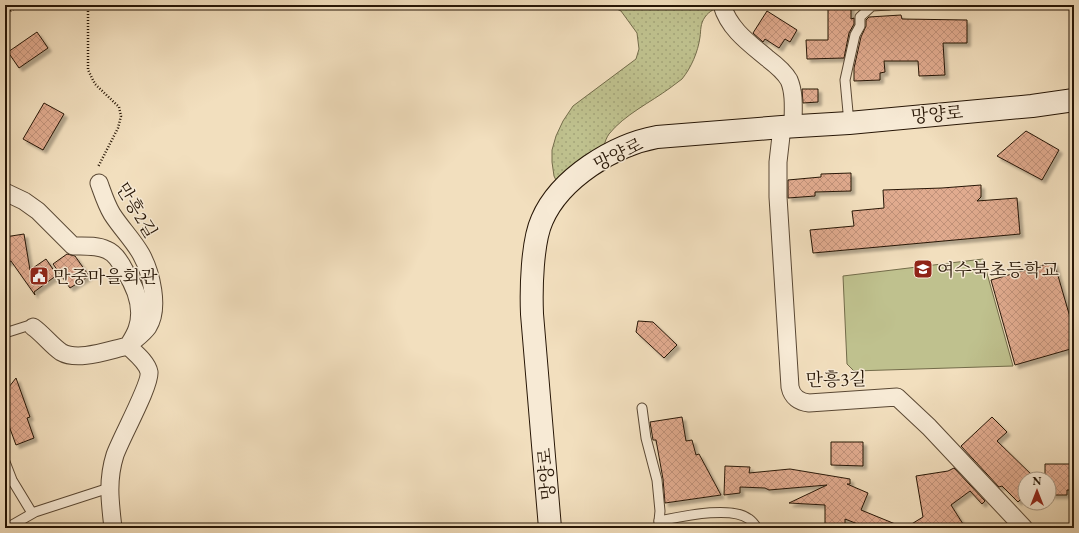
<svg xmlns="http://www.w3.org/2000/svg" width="1079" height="533" font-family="'EB Garamond','Noto Serif KR',serif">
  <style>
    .park { fill: url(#park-dots); stroke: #736c4a }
    .pitch { fill: #bfc18e; stroke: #736c4a }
    .building { fill: url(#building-cross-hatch); stroke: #271606; filter: url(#shadow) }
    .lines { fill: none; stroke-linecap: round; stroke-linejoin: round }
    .service-casing { stroke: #5a4834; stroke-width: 11 }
    .minor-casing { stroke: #5a4834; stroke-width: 19 }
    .secondary-casing { stroke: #271606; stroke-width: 24 }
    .path { stroke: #271606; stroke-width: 2.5; stroke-dasharray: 1 2; stroke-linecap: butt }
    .service { stroke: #f7ead5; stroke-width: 9 }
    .minor { stroke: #f7ead5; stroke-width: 17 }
    .secondary { stroke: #f7ead5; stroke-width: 22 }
    .labels { text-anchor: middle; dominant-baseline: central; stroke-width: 3; stroke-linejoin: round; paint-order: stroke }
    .street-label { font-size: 18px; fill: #271606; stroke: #f7ead5 }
    .poi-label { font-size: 18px; fill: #271606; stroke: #f7ead5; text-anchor: start }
  </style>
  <defs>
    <pattern id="park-dots" width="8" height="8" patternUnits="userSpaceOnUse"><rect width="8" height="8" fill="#bfc18e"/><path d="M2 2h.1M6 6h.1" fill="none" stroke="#a4a579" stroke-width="1.8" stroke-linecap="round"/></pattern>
    <pattern id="building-cross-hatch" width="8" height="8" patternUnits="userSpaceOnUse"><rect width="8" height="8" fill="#e1ab8f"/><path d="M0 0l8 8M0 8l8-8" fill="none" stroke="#c1927a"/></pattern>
    <filter id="shadow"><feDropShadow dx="3.5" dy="3.5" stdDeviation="1" flood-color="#0004"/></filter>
  </defs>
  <rect width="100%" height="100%" fill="#f2dfbe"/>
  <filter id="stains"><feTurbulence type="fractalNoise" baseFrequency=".005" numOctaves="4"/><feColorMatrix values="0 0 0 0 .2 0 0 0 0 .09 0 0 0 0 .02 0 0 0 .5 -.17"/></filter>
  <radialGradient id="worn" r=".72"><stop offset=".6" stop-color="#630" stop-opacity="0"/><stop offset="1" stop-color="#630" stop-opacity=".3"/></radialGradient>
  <path class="park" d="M608 5H722C715 9 709 11 705 17 700 24 701 30 700 37 698 52 691 68 682 79 678 82 674 85 670 88 651 102 624 115 609 134 604 141 603 151 601 160L561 191 554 176 552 162V150L556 136 563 121 573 106 636 59 639 49 637 33 621 11Z"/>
  <path class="pitch" d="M983 259 1013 366 854 371 847 364 843 276Z"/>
  <g class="building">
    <path d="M828 5H851V19L854 18V24L849 33 844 58 807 59 806 40H828Z"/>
    <path d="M767 11 797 30 790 42 785 39 779 48 765 39 763 42 753 33Z"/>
    <path d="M901 15 902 19 967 20V43H943L945 75 919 76 918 61H884L885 72 880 73V80L854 81V68L861 37 866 26V20L869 17Z"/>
    <path d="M37 32 48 48 19 68 8 52Z"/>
    <path d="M802 89H818V102L803 103Z"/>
    <path d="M44 103 64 114 43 150 23 139Z"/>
    <path d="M1026 131 1059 150 1042 180 997 156Z"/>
    <path d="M851 173V191L815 192V196L788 198V180L821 177V174Z"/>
    <path d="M981 185V197L977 201 1017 198 1020 234 813 253 810 230 854 226 852 211 884 208 883 190 942 188Z"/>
    <path d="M24 234 30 270 46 259 57 275 34 292 35 295 11 261 5 263V237Z"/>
    <path d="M67 254 75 256 89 276 70 288 53 264Z"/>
    <path d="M1054 262 1074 331V348L1015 365 991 280Z"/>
    <path d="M638 321 653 322 677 345 664 358 636 332Z"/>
    <path d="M16 378 30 417 27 418 34 438 16 445 5 415V392Z"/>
    <path d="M682 417 686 441 692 440 696 455 699 454 721 495 665 503 663 479 656 440H653L650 422Z"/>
    <path d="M992 417 1007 432 997 441 1036 479H1025V495L1018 502 1002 486 999 487 961 446Z"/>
    <path d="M831 442H863V466L831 465Z"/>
    <path d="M1045 464H1074V478H1070L1071 490H1067V495H1051V479H1045Z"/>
    <path d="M725 466 750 467 749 473 790 469 850 479V484H847L868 493 861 510 905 528 923 517 916 476 948 471 954 468 985 501 982 504 970 491 951 505 963 524 956 528H868L845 519V528H825V505L789 503 827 485 769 490 765 488 740 487V493L724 495Z"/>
  </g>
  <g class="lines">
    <defs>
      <g id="service">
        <path d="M849 123 845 80 855 35 860 26V17L872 6 889 5"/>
        <path d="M5 333 27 326 33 327"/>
        <path d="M642 408 646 438 657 480 660 511 659 521"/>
        <path d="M5 462 12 480 32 513"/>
        <path d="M7 528 35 512 109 488"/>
        <path d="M659 528V521C680 517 731 505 749 519 752 521 755 525 757 528"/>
      </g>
      <g id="minor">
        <path d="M722 5C729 29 749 43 767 58 775 64 784 71 789 80 795 94 793 111 793 126"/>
        <path d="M782 127 778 162V197L790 387C792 397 799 402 809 403L897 397 929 427 1024 528"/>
        <path d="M99 183C103 194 106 204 112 214 121 228 133 240 141 254 151 272 160 308 148 327 143 334 134 340 128 346 135 353 147 362 149 372 151 384 121 438 115 455 107 480 110 502 113 528"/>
        <path d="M5 192 24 201 38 211 73 246C84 246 97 245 107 250 115 253 121 263 125 271 136 288 144 309 137 329 135 335 131 341 128 346 109 350 78 362 61 352 51 345 43 334 33 327"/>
      </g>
      <path id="secondary" d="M550 528 532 314C531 289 532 242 542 220 560 178 614 145 657 137L782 127 849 123 1032 106 1074 100"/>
    </defs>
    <use href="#service" class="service-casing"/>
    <use href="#minor" class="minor-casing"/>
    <use href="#secondary" class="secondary-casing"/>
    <g class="path">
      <path d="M88 5V70L95 84 119 107 121 116 118 128 98 167"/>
      <path d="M5 14 20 5"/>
    </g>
    <use href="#service" class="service"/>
    <use href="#minor" class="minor"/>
    <use href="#secondary" class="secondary"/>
  </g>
  <defs>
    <symbol id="school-square" viewBox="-11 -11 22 22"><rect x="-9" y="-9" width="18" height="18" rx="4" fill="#8f2418" stroke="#f7ead5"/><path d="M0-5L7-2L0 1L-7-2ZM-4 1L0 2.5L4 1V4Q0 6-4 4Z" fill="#fff"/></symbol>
    <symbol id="civic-square" viewBox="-11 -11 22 22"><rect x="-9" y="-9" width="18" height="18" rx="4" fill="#8f2418" stroke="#f7ead5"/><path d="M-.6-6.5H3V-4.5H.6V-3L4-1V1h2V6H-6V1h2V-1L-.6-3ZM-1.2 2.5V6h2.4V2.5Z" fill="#fff"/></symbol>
  </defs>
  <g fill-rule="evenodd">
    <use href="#school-square" x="912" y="258" width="22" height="22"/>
    <use href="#civic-square" x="28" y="265" width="22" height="22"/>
  </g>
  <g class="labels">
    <g class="street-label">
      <text transform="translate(937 114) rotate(-5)">망양로</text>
      <text transform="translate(618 154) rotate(-26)">망양로</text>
      <text transform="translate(137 210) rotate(59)">만흥2길</text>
      <text transform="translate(836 379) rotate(-1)">만흥3길</text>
      <text transform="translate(546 474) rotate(-95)">망양로</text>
    </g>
    <g class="poi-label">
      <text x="937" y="269">여수북초등학교</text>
      <text x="53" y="276">만중마을회관</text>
    </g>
  </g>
  <rect width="1079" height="533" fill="none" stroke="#f2dfbe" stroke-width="20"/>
  <rect x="6" y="6" width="1067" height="521" fill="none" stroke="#271606" stroke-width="2"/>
  <rect x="10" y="10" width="1059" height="513" fill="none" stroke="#271606"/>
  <g transform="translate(1037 491)"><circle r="19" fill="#f7ead5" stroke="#a49582"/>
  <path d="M0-3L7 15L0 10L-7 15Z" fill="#8f2418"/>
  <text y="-6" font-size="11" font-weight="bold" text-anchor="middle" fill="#271606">N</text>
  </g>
  <rect width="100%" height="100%" filter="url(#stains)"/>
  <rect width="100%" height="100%" fill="url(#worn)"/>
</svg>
